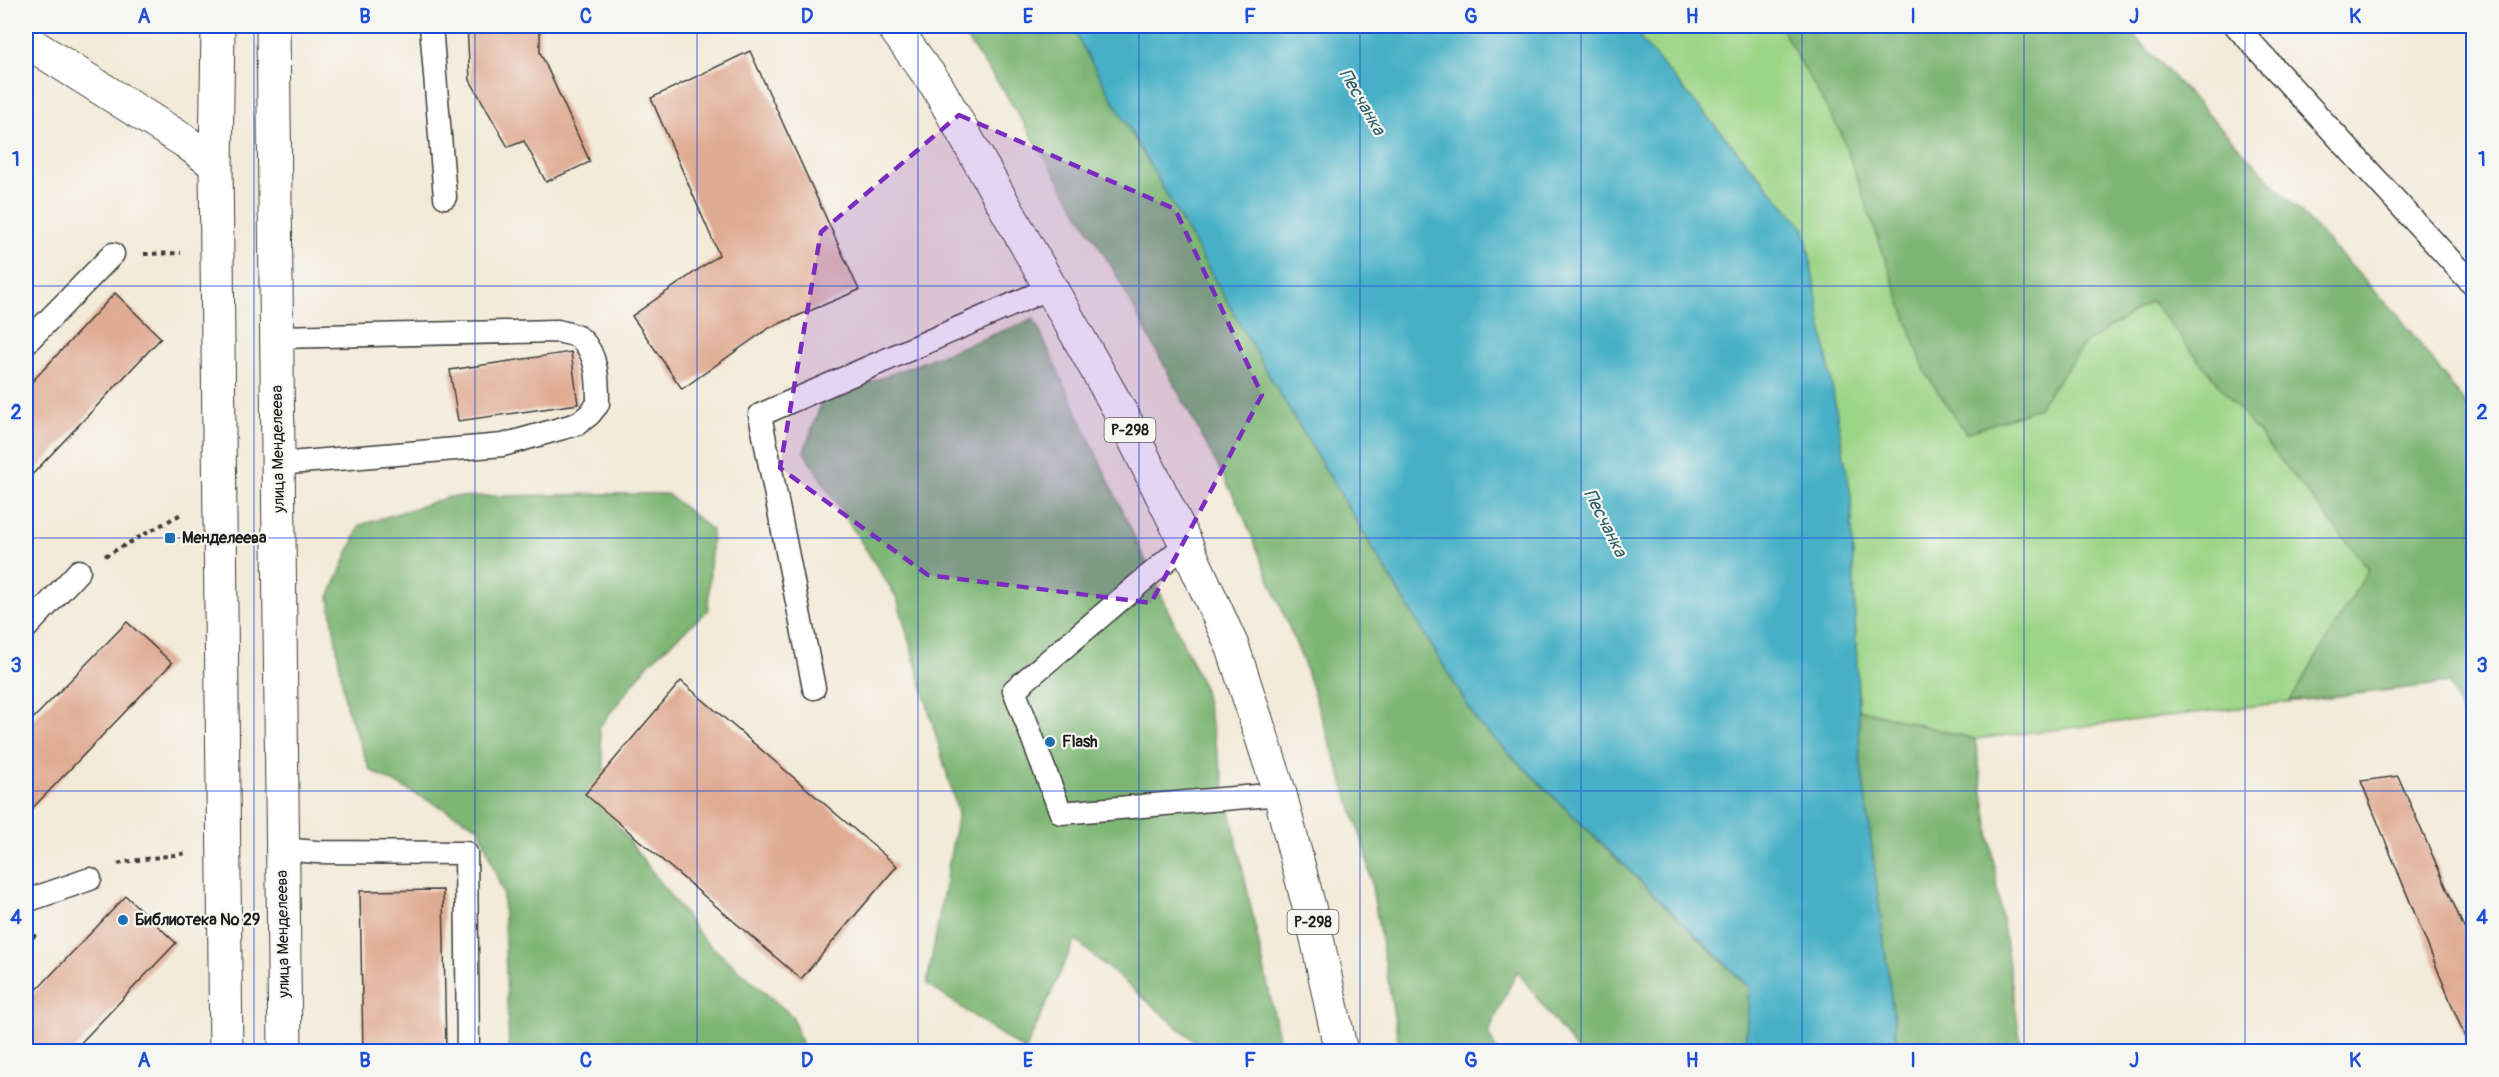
<svg xmlns="http://www.w3.org/2000/svg" width="2499" height="1077" font-family="Pangolin,sans-serif">
  <style>
    .green { fill: #9dd587; stroke: #5c7852; stroke-width: 1.5 }
    .forest { fill: #7eb674; stroke: #4d6948; stroke-width: 1.5 }
    .water { fill: #47b0c6; stroke: #326671; stroke-width: 1.5 }
    .building { fill: #e0ab93 }
    .lines { fill: none; stroke-linecap: round; stroke-linejoin: round }
    .service-casing { stroke: #3c3b38; stroke-width: 25 }
    .tertiary-casing { stroke: #3c3b38; stroke-width: 35 }
    .trunk-casing { stroke: #3c3b38; stroke-width: 35 }
    .path { stroke: #3c3b38; stroke-width: 4; stroke-dasharray: 4.5 4.5; stroke-linecap: butt }
    .service { stroke: #fff; stroke-width: 22 }
    .tertiary { stroke: #fff; stroke-width: 33 }
    .trunk { stroke: #fff; stroke-width: 33 }
    .marked { fill: #7b2cbf; fill-opacity: 0.2; stroke: #7b2cbf; stroke-width: 4.5; stroke-dasharray: 12 8; stroke-linejoin: round }
    .grid { fill: none; stroke: #1d4ed8; stroke-width: 1.5; stroke-opacity: 0.55 }
    .poi-dot { fill: #1f6fb2; stroke: #f6f6f2; stroke-width: 2 }
    .labels { text-anchor: middle; dominant-baseline: central; stroke-width: 4.5; stroke-linejoin: round; paint-order: stroke }
    .shield { fill: #f6f6f2; stroke: #5d5d5c; stroke-width: 1.5 }
    .shield-label { font-size: 15px; font-weight: bold; fill: #1c1c1c }
    .street-label { font-size: 16px; fill: #1c1c1c; stroke: #f6f6f2 }
    .poi-label { font-size: 16px; font-weight: bold; fill: #1c1c1c; stroke: #f6f6f2; text-anchor: start }
    .water-label { font-size: 18px; font-style: italic; fill: #2f5f68; stroke: #f6f6f2 }
    .neatline { fill: none; stroke: #1d4ed8; stroke-width: 2 }
    .grid-label { font-size: 20px; text-anchor: middle; font-weight: bold; fill: #1d4ed8 }
  </style>
  <rect width="100%" height="100%" fill="#f6f6f2"/>
  <filter id="ink" filterUnits="userSpaceOnUse"><feTurbulence type="fractalNoise" baseFrequency=".0167" numOctaves="2"/><feDisplacementMap in="SourceGraphic" scale="12" xChannelSelector="R" yChannelSelector="G"/><feConvolveMatrix kernelMatrix="1 2 1 2 8 2 1 2 1" color-interpolation-filters="sRGB"/></filter>
  <filter id="wash" filterUnits="userSpaceOnUse"><feTurbulence type="fractalNoise" baseFrequency=".008" numOctaves="4" result="noise"/><feDisplacementMap in="SourceGraphic" scale="24" xChannelSelector="R" yChannelSelector="G"/><feGaussianBlur stdDeviation="1.35" result="paint"/><feColorMatrix in="noise" values="0 0 0 0 0 0 0 0 0 0 0 0 0 0 0 0 0 1.4 0 .05"/><feComposite in="paint" operator="in"/></filter>
  <g filter="url(#wash)">
    <rect width="100%" height="100%" fill="#f3ead8"/>
    <path class="green" d="M1646 26H1880L2231 323 2450 683 1975 739 1858 709 1851 496 1640 39Z"/>
    <g class="forest">
      <path d="M957 26H1071L1274 384 1478 723 1749 988 1745 1051H1577L1517 971 1488 1033 1497 1051H1400L1366 852 1303 661 1241 510 1112 267 1004 91Z"/>
      <path d="M1780 26H2125L2401 319 2473 414V741L2449 683 2290 701 2369 569 2151 301 2084 344 2038 408 1966 433 1926 374 1841 133Z"/>
      <path d="M1034 319 1203 686 1282 1051H1201L1198 1044 1075 940 1025 1051 927 984 958 813 897 598 804 452 822 401Z"/>
      <path d="M602 494H667L712 530 708 610 650 662 599 727 610 816 703 939 793 1017 803 1051H509L503 894 479 827 370 770 346 706 329 597 360 525 449 497Z"/>
      <path d="M1858 709 1975 739 2022 1051H1898L1860 756Z"/>
    </g>
    <path class="water" d="M1071 26H1646L1640 39 1805 229 1851 496 1860 756 1898 1051H1745L1749 987 1478 723 1274 384Z"/>
    <g id="blocks">
      <g class="building">
        <path d="M467 26H540V52L590 162 546 182 524 141 508 147 470 80Z"/>
        <path d="M750 51 859 290 769 328 682 389 632 316 719 255 651 98Z"/>
        <path d="M115 293 161 338 26 481V388Z"/>
        <path d="M571 352 578 404 458 421 450 370Z"/>
        <path d="M127 622 172 663 26 815V726Z"/>
        <path d="M681 681 897 866 801 979 585 794Z"/>
        <path d="M2398 776 2474 951V1052H2471L2361 781Z"/>
        <path d="M443 890 446 1052H363L360 891Z"/>
        <path d="M126 896 176 943 72 1052H26V1001Z"/>
      </g>
    </g>
  </g>
  <g filter="url(#ink)">
    <use href="#blocks" fill-opacity="0" stroke="#3c3b38" stroke-width="1.5"/>
    <g class="lines">
      <defs>
        <g id="service">
          <path d="M431 26 445 197"/>
          <path d="M2236 26 2474 286"/>
          <path d="M276 337 558 331C564 333 576 334 581 339 598 355 598 382 598 404L589 415 577 424 503 445 278 464"/>
          <path d="M26 343 113 254"/>
          <path d="M1186 544 1014 690 1061 813 1280 794"/>
          <path d="M26 628 79 571"/>
          <path d="M814 688 760 415 1050 288"/>
          <path d="M282 849 316 852 466 853 468 1052"/>
          <path d="M26 901 90 879"/>
        </g>
        <g id="tertiary">
          <path d="M218 26 216 165 226 1052"/>
          <path d="M273 26 285 1052"/>
          <path d="M26 41 186 142 216 165"/>
        </g>
        <path id="trunk" d="M893 26 937 86 1125 420 1186 544 1233 648 1280 794 1317 938 1341 1052"/>
      </defs>
      <use href="#service" class="service-casing"/>
      <use href="#tertiary" class="tertiary-casing"/>
      <use href="#trunk" class="trunk-casing"/>
      <g class="path">
        <path d="M144 254 181 253"/>
        <path d="M105 556 183 513"/>
        <path d="M118 864 124 862 188 853"/>
        <path d="M26 944 38 932"/>
      </g>
      <use href="#service" class="service"/>
      <use href="#tertiary" class="tertiary"/>
      <use href="#trunk" class="trunk"/>
    </g>
  </g>
  <path class="marked" d="M959 115 1175 209 1262 395 1151 603 928 575 780 468 821 232Z"/>
  <path class="grid" d="M254 26V1052M475 26V1052M697 26V1052M918 26V1052M1139 26V1052M1360 26V1052M1581 26V1052M1802 26V1052M2024 26V1052M2245 26V1052M26 286H2474M26 538H2474M26 791H2474"/>
  <g class="poi-dot">
    <rect x="164" y="532" width="12" height="12" rx="3"/>
    <circle cx="1050" cy="742" r="6"/>
    <circle cx="123" cy="920" r="6"/>
  </g>
  <g class="labels">
    <g class="shield">
      <rect x="1104.5" y="418" width="51" height="24" rx="4.5"/>
      <rect x="1287.5" y="910" width="51" height="24" rx="4.5"/>
    </g>
    <g class="shield-label">
      <text x="1130" y="430">Р-298</text>
      <text x="1313" y="922">Р-298</text>
    </g>
    <g class="street-label">
      <text transform="translate(278 449) rotate(-91)">улица Менделеева</text>
      <text transform="translate(283 934) rotate(-91)">улица Менделеева</text>
    </g>
    <g class="poi-label">
      <text x="182" y="538">Менделеева</text>
      <text x="1062" y="742">Flash</text>
      <text x="135" y="920">Библиотека № 29</text>
    </g>
    <g class="water-label">
      <text transform="translate(1362 102) rotate(60)">Песчанка</text>
      <text transform="translate(1605 523) rotate(63)">Песчанка</text>
    </g>
  </g>
  <rect width="2499" height="1077" fill="none" stroke="#f6f6f2" stroke-width="66"/>
  <rect x="33" y="33" width="2433" height="1011" class="neatline"/>
  <g class="grid-label">
    <text x="144" y="23">A</text>
    <text x="365" y="23">B</text>
    <text x="586" y="23">C</text>
    <text x="807" y="23">D</text>
    <text x="1028" y="23">E</text>
    <text x="1250" y="23">F</text>
    <text x="1471" y="23">G</text>
    <text x="1692" y="23">H</text>
    <text x="1913" y="23">I</text>
    <text x="2134" y="23">J</text>
    <text x="2355" y="23">K</text>
    <text x="16" y="166">1</text>
    <text x="2482" y="166">1</text>
    <text x="16" y="419">2</text>
    <text x="2482" y="419">2</text>
    <text x="16" y="672">3</text>
    <text x="2482" y="672">3</text>
    <text x="16" y="924">4</text>
    <text x="2482" y="924">4</text>
    <text x="144" y="1067">A</text>
    <text x="365" y="1067">B</text>
    <text x="586" y="1067">C</text>
    <text x="807" y="1067">D</text>
    <text x="1028" y="1067">E</text>
    <text x="1250" y="1067">F</text>
    <text x="1471" y="1067">G</text>
    <text x="1692" y="1067">H</text>
    <text x="1913" y="1067">I</text>
    <text x="2134" y="1067">J</text>
    <text x="2355" y="1067">K</text>
  </g>
</svg>
